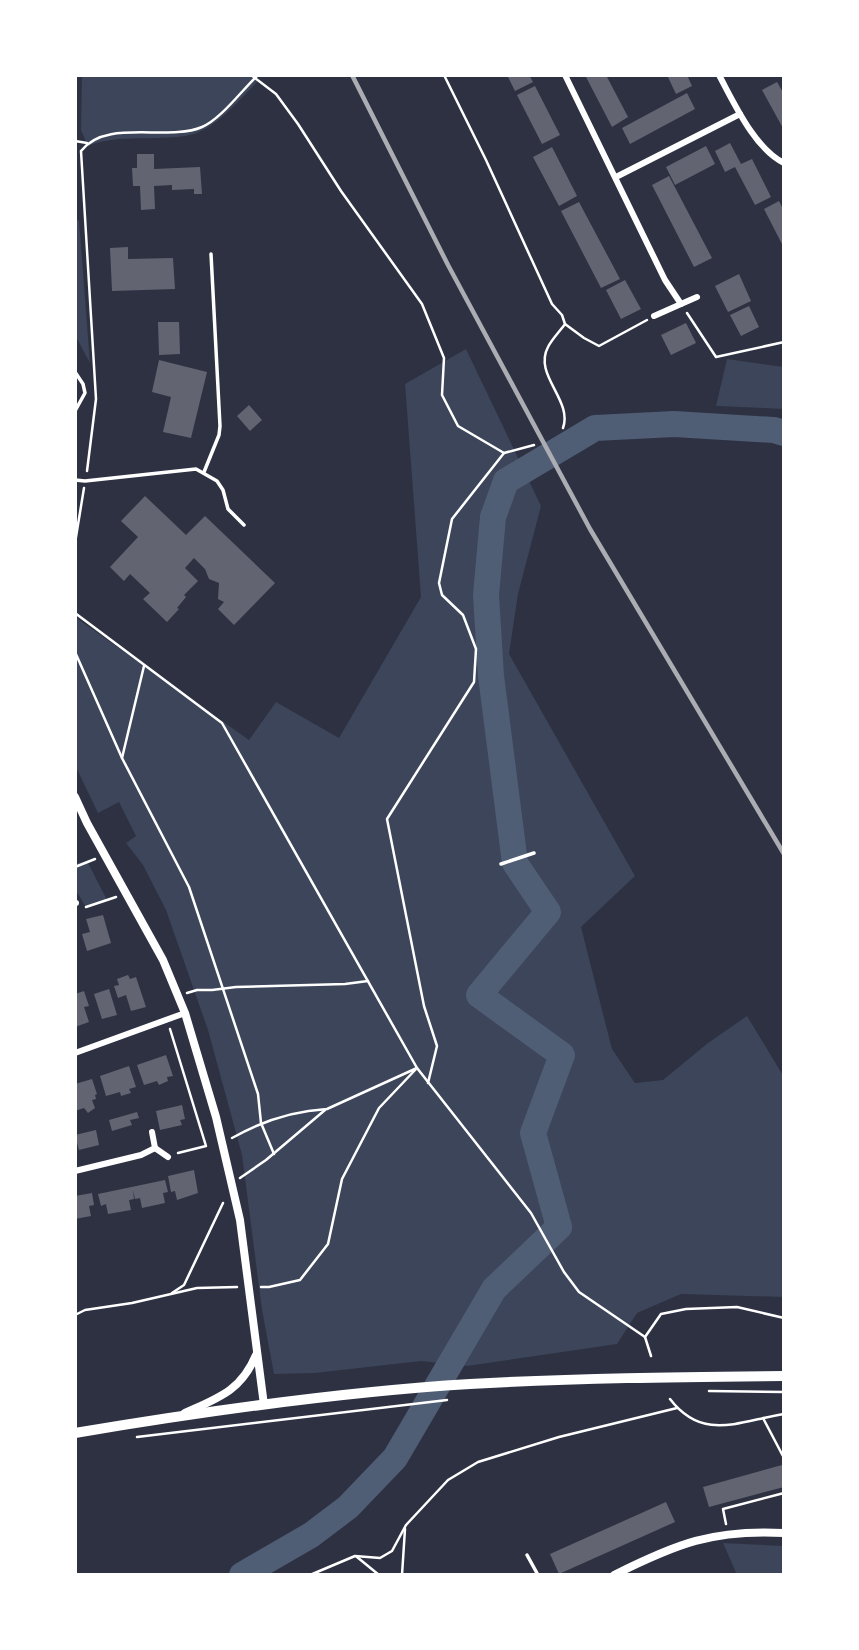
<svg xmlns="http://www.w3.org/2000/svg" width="859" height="1650" font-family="'Noto Sans',sans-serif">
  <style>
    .green { fill: #3c4559 }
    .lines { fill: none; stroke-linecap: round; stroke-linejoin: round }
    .river { stroke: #4f5d75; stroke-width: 26 }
    .building { fill: #626471 }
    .path { stroke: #fff; stroke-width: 2.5 }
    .service { stroke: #fff; stroke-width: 3.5 }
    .minor { stroke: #fff; stroke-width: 6 }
    .tertiary { stroke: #fff; stroke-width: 8 }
    .primary { stroke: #fff; stroke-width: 10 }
    .rail { stroke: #abadb3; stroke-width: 4.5 }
  </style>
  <rect width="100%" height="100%" fill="#2d3142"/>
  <g class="green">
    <path d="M82 75H257V82C239 100 216 129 190 135 156 142 120 133 88 146L81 130Z"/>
    <path d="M79 220 90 363 75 335V222Z"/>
    <path d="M466 349 541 506 518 594 509 654 635 876 581 927 612 1049 635 1083 663 1080 708 1043 747 1016 784 1077V1297L681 1294 637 1313 617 1344 467 1366 421 1361 315 1373 274 1374 262 1310 242 1155 208 1030 166 910 143 865 126 843 136 836 119 802 98 813 75 765V617L249 740 276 702 339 738 421 597 405 384Z"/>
    <path d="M727 359 784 367V409L716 406Z"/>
    <path d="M87 861 107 900 86 907 75 889V864Z"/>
    <path d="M723 1543 784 1546V1575H737Z"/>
  </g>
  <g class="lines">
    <path class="river" d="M242 1575 311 1535 348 1507 395 1458 494 1289 559 1227 533 1133 562 1055 479 995 548 912 515 863 491 676 486 595 493 517 506 481 595 428 674 424 774 430 784 433"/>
  </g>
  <g class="building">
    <path d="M507 75H529L533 82 515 91Z"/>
    <path d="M585 75H606L628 117 612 127Z"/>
    <path d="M667 75H687L692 86 676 94Z"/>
    <path d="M777 82 784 94V130L762 90Z"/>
    <path d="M535 86 560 135 542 144 517 95Z"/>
    <path d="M687 93 695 109 630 144 622 128Z"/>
    <path d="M730 143 741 164 752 159 771 197 755 205 735 167 725 172 715 151Z"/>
    <path d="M706 146 715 164 675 185 666 167Z"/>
    <path d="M552 147 577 196 559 206 533 157Z"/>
    <path d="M137 154H154V169L200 167 202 194H194V189L172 190V185L154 186 155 209 141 210 140 186H133L132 168H137Z"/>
    <path d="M669 176 712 258 694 267 652 185Z"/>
    <path d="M779 201 784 211V248L764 209Z"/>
    <path d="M579 202 620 279 601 288 561 211Z"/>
    <path d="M128 247V259L173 258 175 289 112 291 110 248Z"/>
    <path d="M739 274 751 301 728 312 715 286Z"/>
    <path d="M625 280 641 309 621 319 606 290Z"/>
    <path d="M749 306 759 327 741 336 730 315Z"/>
    <path d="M158 322H179L180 354 159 355Z"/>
    <path d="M686 323 696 343 671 355 661 335Z"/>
    <path d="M159 360 207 372 191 438 163 432 171 397 152 392Z"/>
    <path d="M249 405 262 420 250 431 237 416Z"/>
    <path d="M145 496 186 535 205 516 275 583 234 625 218 609 224 602 218 599 219 583 209 579 205 569 194 558 185 568 198 581 184 595 186 597 177 608 179 609 167 622 143 599 150 593 130 574 124 581 110 567 138 537 121 521Z"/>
    <path d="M103 915 111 943 87 951 82 934 90 932 86 919Z"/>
    <path d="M128 975 130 979 136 977 146 1007 131 1011 126 995 118 998 114 986 119 985 117 979Z"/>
    <path d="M109 989 117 1015 102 1019 94 994Z"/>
    <path d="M84 991 89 1006 84 1007 89 1022 75 1027V994Z"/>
    <path d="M166 1055 173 1076 167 1077 168 1081 159 1085 157 1081 144 1085 137 1065Z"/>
    <path d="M129 1066 136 1087 129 1089 131 1093 121 1096 120 1092 106 1096 100 1076Z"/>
    <path d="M92 1079 97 1094 95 1095 96 1099 92 1100 95 1108 88 1113 84 1108 75 1111V1084Z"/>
    <path d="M182 1105 185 1119 180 1120 182 1125 160 1130 156 1111Z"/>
    <path d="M137 1112 139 1118 130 1120 132 1125 112 1131 109 1120Z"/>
    <path d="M96 1130 99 1145 79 1150 75 1135Z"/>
    <path d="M194 1170 198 1193 177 1200 175 1191 171 1192 168 1176Z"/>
    <path d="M165 1180 168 1192 163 1193 165 1203 142 1208 140 1198 135 1199 133 1190 134 1199 129 1200 131 1210 108 1214 106 1204 101 1206 98 1194Z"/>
    <path d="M92 1193 94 1205 89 1206 91 1216 75 1219V1196Z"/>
    <path d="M782 1465 784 1487 709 1507 703 1487Z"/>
    <path d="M666 1502 675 1522 559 1574 550 1554Z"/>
  </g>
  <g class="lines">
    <g class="path">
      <path d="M251 75 276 94 298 124 341 191 422 304 444 358 442 395 458 426 504 453"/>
      <path d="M444 75 486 160 552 304 562 315 565 324"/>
      <path d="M75 141 87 143"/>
      <path d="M687 313 716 357 784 342"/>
      <path d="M563 428C573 400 533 375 548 347 552 339 560 331 565 324L584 338 599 346 647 320"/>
      <path d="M87 471 96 399 81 151C106 118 167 142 202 127 221 119 242 90 258 75"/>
      <path d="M75 543 84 488"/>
      <path d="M75 613 222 723 417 1068 531 1213 564 1272 579 1292 645 1337 651 1356"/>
      <path d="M75 652 122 758 189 887 258 1094 261 1123 274 1154"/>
      <path d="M122 758 144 666"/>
      <path d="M75 867 95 859"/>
      <path d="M86 907 116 897"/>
      <path d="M187 993 197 990H212L236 987 345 984 368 981"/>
      <path d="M170 1029 206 1146 178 1153"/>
      <path d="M428 1083 437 1046 424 1006 387 819 474 682 476 649 463 615 442 595 439 583 452 519 504 453 534 445"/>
      <path d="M232 1138C262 1121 292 1111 327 1109L417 1068 379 1108 342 1179 328 1244 300 1280 269 1287H261"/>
      <path d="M240 1178 266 1160 325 1110"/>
      <path d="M172 1293 184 1285 223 1203"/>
      <path d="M75 1315 85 1310 132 1303 197 1288 237 1287"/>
      <path d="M645 1337 661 1314 686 1309 737 1307 784 1318"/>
      <path d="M709 1391 784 1392"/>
      <path d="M670 1399C703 1442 739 1421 784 1414"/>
      <path d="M763 1418 784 1458"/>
      <path d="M137 1437 447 1400"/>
      <path d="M726 1524 723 1509 784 1493"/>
      <path d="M357 1557 379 1575"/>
      <path d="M310 1575 355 1556 380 1558 392 1551 406 1525 448 1480 478 1462 559 1437 677 1408"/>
      <path d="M402 1575 405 1529"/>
    </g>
    <g class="service">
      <path d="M75 372 83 384 85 393 75 411"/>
      <path d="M204 472 219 435 220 426 211 254"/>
      <path d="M75 480 85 481 196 469 217 481 223 490 228 509 244 525"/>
      <path d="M501 864 534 853"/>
      <path d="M527 1555 538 1575"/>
    </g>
    <g class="minor">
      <path d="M565 75 665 280 681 304 697 297"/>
      <path d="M719 75C734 103 755 149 784 163"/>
      <path d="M616 177 740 114"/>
      <path d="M654 316 681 304"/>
      <path d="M75 903H76"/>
      <path d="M75 1053 185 1013"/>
      <path d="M155 1148 168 1157"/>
      <path d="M75 1171 141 1155 155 1148 152 1132"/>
    </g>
    <g class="tertiary">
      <path d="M75 797 87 823 163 960 185 1013 216 1117 240 1220 264 1405"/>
      <path d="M185 1413C218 1398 241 1391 256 1355"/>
      <path d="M614 1575C676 1544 713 1529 784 1533"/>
    </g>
    <path class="primary" d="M75 1433C206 1411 338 1392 470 1384 575 1378 679 1377 784 1376"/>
    <path class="rail" d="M352 75 448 265 590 529 784 854"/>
  </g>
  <rect width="859" height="1650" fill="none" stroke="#ffffff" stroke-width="154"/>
</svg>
